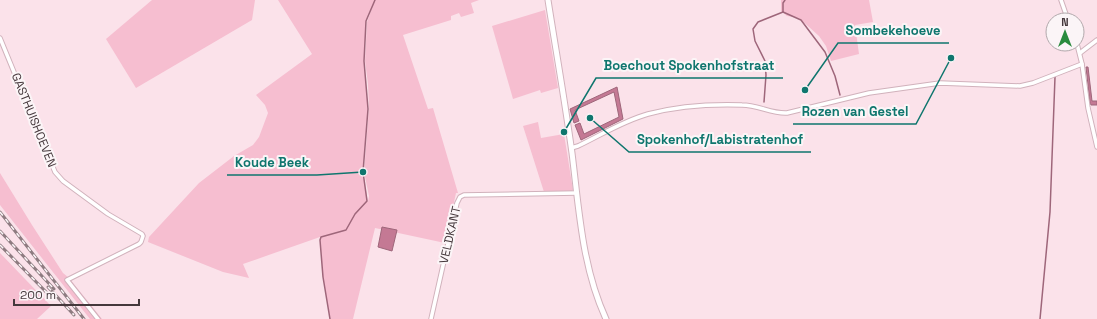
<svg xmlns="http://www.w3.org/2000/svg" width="1097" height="319" font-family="'Space Grotesk',sans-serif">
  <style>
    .green { fill: #f6bed0; fill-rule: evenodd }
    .water { fill: #c47994; stroke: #9e667a }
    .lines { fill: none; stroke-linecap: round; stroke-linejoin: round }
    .stream { stroke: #9e667a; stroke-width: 1.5 }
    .street-casing { stroke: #d1b2bc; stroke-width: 5.5 }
    .secondary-casing { stroke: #d1b2bc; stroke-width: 7 }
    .street { stroke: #fff; stroke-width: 3.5 }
    .secondary { stroke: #fff; stroke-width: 5 }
    .rail-casing { stroke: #8e7c81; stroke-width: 3 }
    .rail { stroke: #fbf5f7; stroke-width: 1.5; stroke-dasharray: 4.5; stroke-linecap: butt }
    .labels { text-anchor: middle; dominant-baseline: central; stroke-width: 4; stroke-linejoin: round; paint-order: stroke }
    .street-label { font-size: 12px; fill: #45383c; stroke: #fbf5f7 }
    .leader { fill: none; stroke: #0f766e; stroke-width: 1.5 }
    .callout-dot { fill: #0f766e; stroke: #fbf5f7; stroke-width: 1.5 }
    .callout-label { font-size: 13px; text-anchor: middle; font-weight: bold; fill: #0f766e; stroke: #fbf5f7; stroke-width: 4; stroke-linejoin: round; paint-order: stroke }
  </style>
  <rect width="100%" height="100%" fill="#fbe2ea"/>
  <g class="green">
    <path d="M152 0H255L252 20 136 88 106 39Z"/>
    <path d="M278 0H479L471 3 474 13 461 17 459 13 451 16V20L403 35 428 109 433 108 458 193H456L445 243 375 228 353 319H330L323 277 320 240V237L243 264 249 278 223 272 148 242 149 237 199 183 234 156 253 145 259 137 268 113 265 105 256 95 312 54ZM373 5 367 22 365 61 368 84 369 108 364 172 369 196 368 202 363 172 368 109 364 61 366 21Z"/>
    <path d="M781 0H869L873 22 855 25 859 54 831 61 826 46 819 36 799 18 787 16 781 11Z"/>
    <path d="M545 10 558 88 541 93 540 90 513 99 492 26Z"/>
    <path d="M538 122 541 138 564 134 573 190 571 192H544L523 126Z"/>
    <path d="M0 173 32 225 63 273 69 278 102 319H90L0 205Z"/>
    <path d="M0 253 51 306 37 319H0Z"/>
  </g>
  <g class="water">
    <path d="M1086 67H1088L1092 101H1097V105H1091L1090 103Z"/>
    <path d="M617 87 623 119 581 140 575 125 580 123 584 134 619 117 614 92 575 110 579 121 574 123 570 109Z"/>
    <path d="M382 227 397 230 392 251 378 247Z"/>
  </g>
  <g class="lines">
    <g class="stream">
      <path d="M783 12 801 20 825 52 835 76 840 95"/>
      <path d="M783 12V3L785 0"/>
      <path d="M764 102 766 75 765 61 755 41 753 29 758 22 783 12"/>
      <path d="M330 319 323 277 320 240 321 237 346 230 355 214 367 201 363 172 368 109 364 61 366 21 375 0"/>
      <path d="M1040 319 1050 212 1055 77"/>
    </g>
    <defs>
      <g id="street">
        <path d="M1061 0 1068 20"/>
        <path d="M0 38 55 172 63 181 108 214 142 234 143 236 141 242 139 244 67 280 98 319"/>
        <path d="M1077 44 1082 64 1088 108 1097 147"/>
        <path d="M1080 53 1097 40"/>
        <path d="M571 148 578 146C601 135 623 121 648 114 678 106 711 104 742 105 758 105 772 114 787 113L869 93 940 83 1020 86 1033 83 1082 64"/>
        <path d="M431 319 457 203 460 197 464 195 577 193"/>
      </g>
      <path id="secondary" d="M548 0C556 51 565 102 572 153 579 209 582 267 606 319"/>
    </defs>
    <use href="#street" class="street-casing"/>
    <use href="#secondary" class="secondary-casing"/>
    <use href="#street" class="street"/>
    <use href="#secondary" class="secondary"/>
    <defs>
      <g id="rail">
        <path d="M0 212 84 319"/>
        <path d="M0 231 54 289"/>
        <path d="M0 245 50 296"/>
        <path d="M48 287 74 315"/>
      </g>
    </defs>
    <use href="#rail" class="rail-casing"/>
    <use href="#rail" class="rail"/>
  </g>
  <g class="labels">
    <g class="street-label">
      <text transform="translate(34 120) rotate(68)">GASTHUISHOEVEN</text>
      <text transform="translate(450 235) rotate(-77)">VELDKANT</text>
    </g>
  </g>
  <path class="leader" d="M805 90L838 43H949M564 132L596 78H783M951 58L916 124H793M590 118L629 152H811M363 172L317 175H227"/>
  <g class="callout-dot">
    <circle cx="805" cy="90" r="4"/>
    <circle cx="564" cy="132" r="4"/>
    <circle cx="951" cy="58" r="4"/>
    <circle cx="590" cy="118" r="4"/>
    <circle cx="363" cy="172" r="4"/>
  </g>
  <g class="callout-label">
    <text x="893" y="35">Sombekehoeve</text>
    <text x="689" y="70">Boechout Spokenhofstraat</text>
    <text x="855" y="116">Rozen van Gestel</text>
    <text x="720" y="144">Spokenhof/Labistratenhof</text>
    <text x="272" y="167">Koude Beek</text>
  </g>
  <g transform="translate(1065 32)"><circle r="19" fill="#fbf5f7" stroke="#b2a9ac"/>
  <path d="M0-3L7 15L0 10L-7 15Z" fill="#298b3e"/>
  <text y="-6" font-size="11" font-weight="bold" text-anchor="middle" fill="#45383c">N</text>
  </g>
  <path d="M14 299v6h125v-6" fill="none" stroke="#45383c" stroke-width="2"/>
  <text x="20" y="299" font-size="12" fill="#45383c" stroke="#fbf5f7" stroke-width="3" paint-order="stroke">200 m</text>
</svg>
